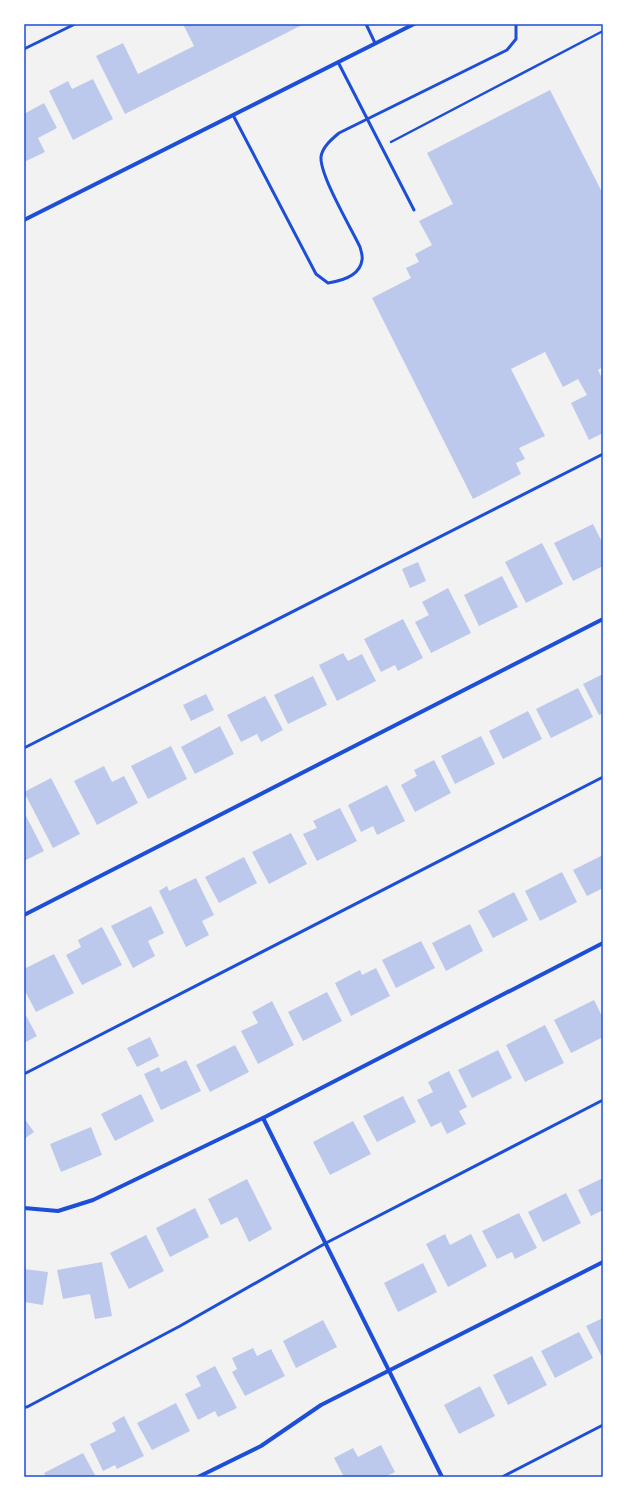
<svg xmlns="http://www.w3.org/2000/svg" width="627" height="1501" font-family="Inter,sans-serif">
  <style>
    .building { fill: #bdc9ec }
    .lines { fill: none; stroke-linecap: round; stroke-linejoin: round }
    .path { stroke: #1d4ed8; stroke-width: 2.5 }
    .service { stroke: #1d4ed8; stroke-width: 3 }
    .minor { stroke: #1d4ed8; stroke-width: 4 }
    .neatline { fill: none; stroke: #1d4ed8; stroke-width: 1.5 }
  </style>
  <rect width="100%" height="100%" fill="#f2f2f2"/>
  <g class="building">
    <path d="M183 24H304L125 114 96 56 123 43 138 74 194 46Z"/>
    <path d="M93 79 113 119 73 140 49 91 68 81 72 89Z"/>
    <path d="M550 90 603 194V367L598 370 603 380V433L589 440 571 403 587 395 578 379 563 387 545 352 511 369 545 436 519 448 525 459 516 463 521 474 473 499 372 298 411 278 406 268 419 262 415 254 432 245 419 221 453 204 427 153Z"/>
    <path d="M44 103 57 128 38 138 45 152 24 162V114Z"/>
    <path d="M593 524 603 544V566L573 581 554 543Z"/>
    <path d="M542 543 563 584 526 603 505 562Z"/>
    <path d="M418 562 426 581 410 588 402 569Z"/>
    <path d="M502 576 518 607 479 626 464 595Z"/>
    <path d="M448 588 471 633 431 653 415 622 429 615 422 602Z"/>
    <path d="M403 619 423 658 398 671 395 665 381 672 364 639Z"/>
    <path d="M343 653 348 661 362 654 376 681 337 701 319 665Z"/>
    <path d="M603 674V713L599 715 583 684Z"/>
    <path d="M313 676 327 705 288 724 274 695Z"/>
    <path d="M578 688 593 717 551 738 536 709Z"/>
    <path d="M206 694 214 710 191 721 183 705Z"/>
    <path d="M265 696 283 730 261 742 257 734 241 742 227 715Z"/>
    <path d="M528 711 542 739 503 759 489 731Z"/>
    <path d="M220 726 234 754 195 774 181 747Z"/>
    <path d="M481 736 495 764 455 784 441 756Z"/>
    <path d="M171 746 187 779 148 799 131 766Z"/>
    <path d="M434 760 451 793 415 812 401 785 417 776 414 770Z"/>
    <path d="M104 766 112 782 124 776 138 803 97 825 74 781Z"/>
    <path d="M51 778 80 834 53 848 24 792Z"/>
    <path d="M387 785 405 821 377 835 373 826 361 832 348 805Z"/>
    <path d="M340 808 357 841 317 861 303 834 317 828 313 821Z"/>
    <path d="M24 812 44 851 24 861Z"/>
    <path d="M291 833 307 864 269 884 252 852Z"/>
    <path d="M603 855V888L587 896 573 870Z"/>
    <path d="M244 857 257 883 219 903 205 877Z"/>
    <path d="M562 872 577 902 540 921 525 891Z"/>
    <path d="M196 878 214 915 202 921 209 935 186 947 159 891 167 886 169 891Z"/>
    <path d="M514 892 528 920 493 938 478 911Z"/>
    <path d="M151 906 164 933 148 941 155 956 133 968 111 926Z"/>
    <path d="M470 924 483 951 446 971 432 943Z"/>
    <path d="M102 927 122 965 82 985 66 955 81 947 78 940Z"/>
    <path d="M421 941 435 968 396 988 382 960Z"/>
    <path d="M54 954 74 993 36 1012 24 989V969Z"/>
    <path d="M376 968 390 996 351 1016 335 983 360 970 362 975Z"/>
    <path d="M327 992 342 1021 303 1041 288 1012Z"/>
    <path d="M594 1000 603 1018V1037L571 1053 554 1020Z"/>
    <path d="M272 1001 294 1045 258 1064 241 1031 258 1023 252 1012Z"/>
    <path d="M24 1012 37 1036 24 1043Z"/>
    <path d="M545 1025 564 1063 525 1082 506 1045Z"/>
    <path d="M150 1037 159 1056 137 1067 127 1048Z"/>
    <path d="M235 1045 249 1072 210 1092 196 1065Z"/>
    <path d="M498 1050 512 1078 472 1098 458 1070Z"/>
    <path d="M186 1060 201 1091 161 1110 144 1074 159 1067 161 1072Z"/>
    <path d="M449 1071 467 1107 459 1111 466 1124 447 1134 441 1122 431 1127 417 1100 433 1092 428 1082Z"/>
    <path d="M141 1094 154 1121 115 1141 101 1114Z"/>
    <path d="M403 1096 416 1122 377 1142 363 1116Z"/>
    <path d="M24 1118 34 1132 24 1139Z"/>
    <path d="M353 1121 371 1154 330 1175 313 1142Z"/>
    <path d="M91 1127 102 1155 61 1172 50 1144Z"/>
    <path d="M603 1178V1210L591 1216 578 1190Z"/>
    <path d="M247 1179 272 1229 249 1242 237 1217 221 1225 208 1199Z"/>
    <path d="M566 1193 581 1223 543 1242 528 1212Z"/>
    <path d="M195 1208 209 1237 170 1257 156 1228Z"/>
    <path d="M519 1213 537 1248 515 1259 512 1252 497 1259 482 1231Z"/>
    <path d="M445 1234 450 1245 471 1234 487 1266 448 1287 426 1244Z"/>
    <path d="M146 1235 164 1271 129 1289 110 1253Z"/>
    <path d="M102 1262 112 1316 95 1319 90 1294 63 1299 57 1270Z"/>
    <path d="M423 1263 437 1292 398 1312 384 1283Z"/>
    <path d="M24 1269 48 1272 43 1305 24 1302Z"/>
    <path d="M603 1318V1359L586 1326Z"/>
    <path d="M323 1320 337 1347 296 1368 283 1341Z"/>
    <path d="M579 1332 593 1358 555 1378 541 1351Z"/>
    <path d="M253 1348 257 1356 271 1349 285 1376 245 1396 232 1372 237 1369 232 1358Z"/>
    <path d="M532 1356 547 1385 508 1405 493 1375Z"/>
    <path d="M215 1366 237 1408 218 1417 215 1411 198 1420 185 1394 201 1386 196 1376Z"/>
    <path d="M480 1386 495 1416 459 1434 444 1405Z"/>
    <path d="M176 1403 190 1431 152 1450 137 1423Z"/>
    <path d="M124 1416 144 1456 117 1469 115 1465 103 1471 90 1444 116 1431 112 1423Z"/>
    <path d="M381 1445 395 1472 385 1477H344L334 1458 353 1448 358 1457Z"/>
    <path d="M83 1453 96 1477H46L44 1473Z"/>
  </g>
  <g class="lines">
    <path class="path" d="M391 142 603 31"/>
    <g class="service">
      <path d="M366 24 375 43"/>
      <path d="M24 49 75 24"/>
      <path d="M338 62 414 210"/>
      <path d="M233 115 316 274 328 283C341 281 360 276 362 260 363 256 361 251 360 247 351 228 320 176 321 157 322 147 332 139 339 133L507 50 516 39V24"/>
      <path d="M24 748 603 454"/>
      <path d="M24 1074 603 777"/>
      <path d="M24 1407H27L180 1326 326 1243 603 1100"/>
      <path d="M502 1477 603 1425"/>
    </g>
    <g class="minor">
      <path d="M24 220 414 24"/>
      <path d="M24 915 603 619"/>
      <path d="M263 1118 442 1477"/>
      <path d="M24 1208 58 1211 93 1200 263 1118 603 943"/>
      <path d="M198 1477 261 1446 321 1405 603 1262"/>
    </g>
  </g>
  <rect width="627" height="1501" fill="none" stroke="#ffffff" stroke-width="50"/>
  <rect x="25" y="25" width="577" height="1451" class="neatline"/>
</svg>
